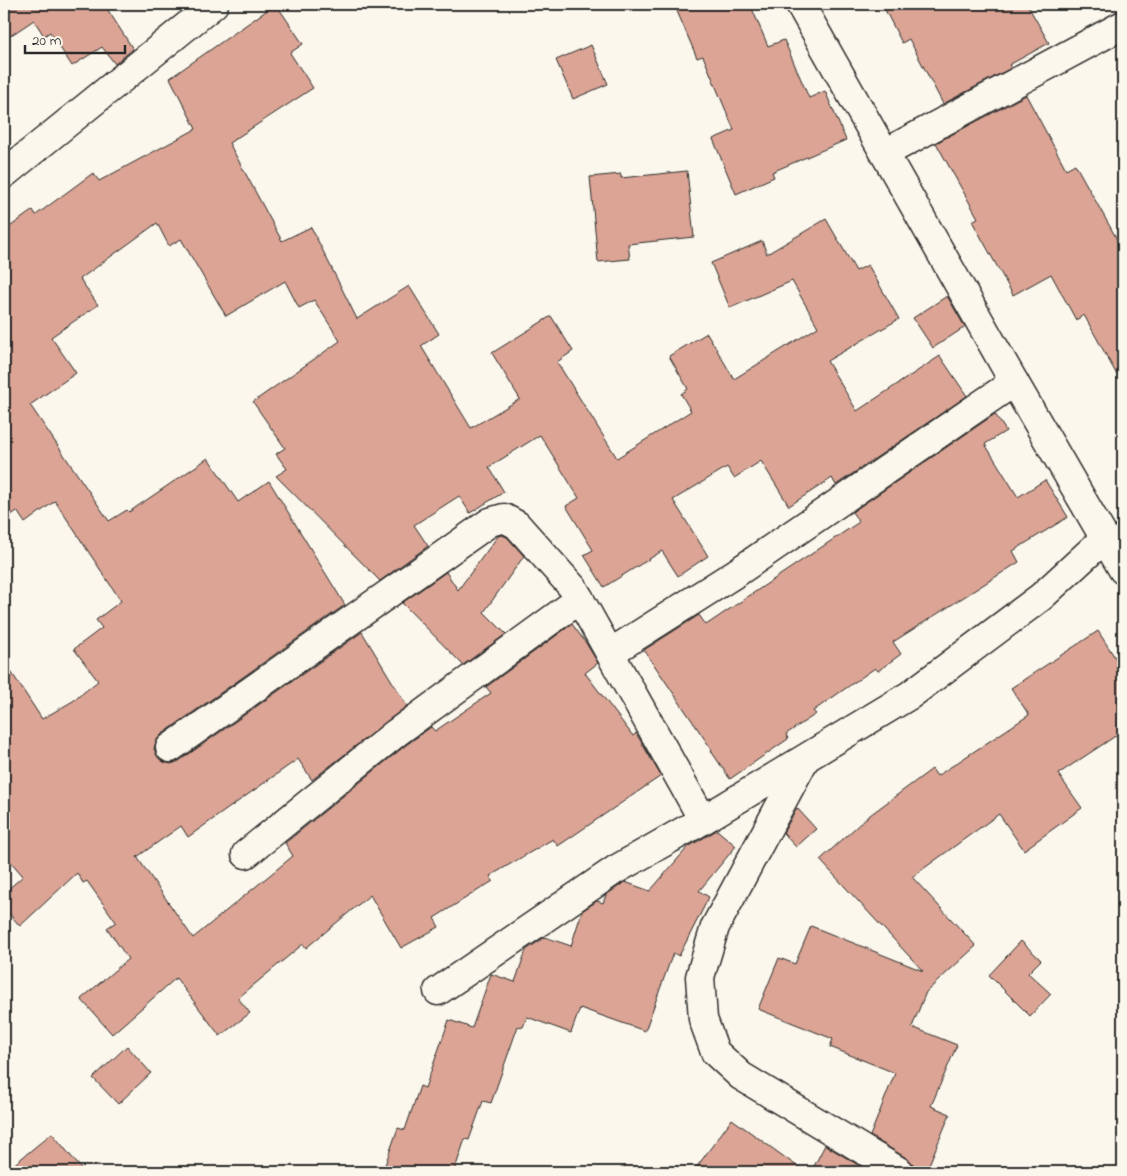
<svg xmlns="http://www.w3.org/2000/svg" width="1127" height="1176" font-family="'Indie Flower',sans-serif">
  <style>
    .building { fill: #dba494; stroke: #2b2b2b }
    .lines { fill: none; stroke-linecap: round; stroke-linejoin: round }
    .street-casing { stroke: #2b2b2b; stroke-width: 31 }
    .secondary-casing { stroke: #2b2b2b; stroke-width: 31 }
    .street { stroke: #fbf7ec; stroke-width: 28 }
    .secondary { stroke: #fbf7ec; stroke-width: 28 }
  </style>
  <rect width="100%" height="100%" fill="#fbf7ec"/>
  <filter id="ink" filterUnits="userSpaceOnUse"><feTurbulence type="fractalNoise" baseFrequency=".02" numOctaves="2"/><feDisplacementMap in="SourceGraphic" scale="10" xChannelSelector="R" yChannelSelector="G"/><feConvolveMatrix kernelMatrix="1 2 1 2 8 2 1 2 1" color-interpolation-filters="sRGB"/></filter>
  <g filter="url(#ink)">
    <g class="building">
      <path d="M4 4H104L133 49 115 64 102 47 72 66 50 32 44 36 34 20 4 40Z"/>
      <path d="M276 4 303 44 290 53 313 88 229 143 282 241 311 227 357 319 409 286 439 334 421 346 471 428 520 399 492 353 551 316 573 351 557 362 617 458 691 411 681 394 688 389 669 356 707 333 734 379 818 327 792 281 730 308 711 263 762 241 767 254 826 219 856 271 868 265 899 319 827 361 857 411 940 356 967 396 836 485 832 478 789 506 761 461 734 478 727 467 673 500 708 556 678 576 662 551 604 587 584 555 593 550 566 506 579 498 540 435 489 467 504 492 470 513 459 496 414 525 428 546 380 581 276 476 287 469 276 454 285 448 253 402 340 341 314 300 299 308 285 281 226 316 181 239 169 246 157 223 80 279 98 305 51 337 76 373 30 405 109 521 127 510 129 512 208 458 238 502 269 481 345 605 161 735 156 741 154 749 158 757 164 762 171 764 179 761 362 632 407 706 312 780 298 759 188 837 181 826 137 857 193 938 293 856 285 843 406 745 431 727 435 731 491 693 486 687 572 624 586 643 598 663 585 673 633 736 636 733 661 776 558 846 553 839 490 876 493 881 434 918 439 927 401 948 370 895 306 948 303 944 238 998 250 1013 220 1036 176 978 112 1034 81 999 128 959 107 928 116 922 87 881 83 883 77 873 20 926 4 908V893L23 876 4 854V661L42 719 73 701 98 681 74 649 102 628 96 620 121 601 55 501 25 523 17 511 4 520V231L33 210 36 215 93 173 99 181 196 129 170 78Z"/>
      <path d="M674 4H750L768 46 784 40 809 98 825 91 846 140 772 172 774 177 736 194 713 139 734 130 703 56 697 58Z"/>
      <path d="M882 4H1027L1049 43 1009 65 1011 68 943 104 909 39 902 43Z"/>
      <path d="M591 45 608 84 573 99 556 60Z"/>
      <path d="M1026 95 1066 169 1075 164 1123 250V386L1084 315 1076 320 1051 274 1013 295 972 221 978 218 936 143Z"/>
      <path d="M687 171 694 237 628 244 630 259 598 262 590 177 621 174V178Z"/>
      <path d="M947 296 965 327 933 348 913 318Z"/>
      <path d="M995 414 1006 431 985 444 1018 497 1045 480 1068 517 1013 551 1019 562 893 642 901 654 878 671 875 668 813 711 816 714 786 734 788 739 730 779 711 751 712 750 644 650 699 615 706 625 740 602 859 522 852 512Z"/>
      <path d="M502 535 507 537 524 556 484 612 506 634 463 665 402 603 446 572 458 590 498 536Z"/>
      <path d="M1098 631 1123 670V731L1058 774 1082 808 1024 850 999 814 912 877 976 946 926 992 912 1027 957 1045 931 1106 950 1114 926 1172H916L914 1165 908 1159 870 1136 895 1073 830 1047 833 1039 758 1009 779 958 795 964 811 926 923 971 820 860 866 818 932 769 937 776 1029 715 1011 688Z"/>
      <path d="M797 808 816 829 796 847 783 833Z"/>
      <path d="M717 830 736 846 699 891 709 897 679 956 673 953 645 1031 580 1008 571 1033 527 1017 523 1027 518 1026 491 1103 483 1101 469 1140 465 1139 454 1172H405L385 1165 398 1128 405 1130 420 1086 425 1088 449 1020 472 1028 491 974 515 982 526 950 545 937 571 946 582 911 597 901 603 903 606 895 625 882 650 891 688 847Z"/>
      <path d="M1021 941 1041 960 1028 973 1051 994 1030 1016 989 975Z"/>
      <path d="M127 1046 151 1073 118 1104 93 1078Z"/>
      <path d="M732 1119 805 1172H693Z"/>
      <path d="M52 1133 84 1172H5Z"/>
      <path d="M825 1145 870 1172H811Z"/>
    </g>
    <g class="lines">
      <defs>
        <g id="street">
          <path d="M800 4 1014 382 1123 570"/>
          <path d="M885 153 1123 25"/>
          <path d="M610 653 736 573 1014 382"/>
          <path d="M170 748 490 522 504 518 517 525 574 589 703 820"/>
          <path d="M805 759 715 927 700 977 703 1019 715 1052 741 1076 900 1172"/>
          <path d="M246 854 396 733 580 599"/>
          <path d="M438 991 615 870 703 820 910 695 1041 597 1105 538"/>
        </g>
        <path id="secondary" d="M4 174 214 4"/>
      </defs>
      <use href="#street" class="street-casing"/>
      <use href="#secondary" class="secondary-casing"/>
      <use href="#street" class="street"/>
      <use href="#secondary" class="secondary"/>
    </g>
  </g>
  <rect width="1127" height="1176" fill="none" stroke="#fbf7ec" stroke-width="20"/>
  <rect x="10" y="10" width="1107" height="1156" fill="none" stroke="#2b2b2b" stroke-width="2" filter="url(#ink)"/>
  <path d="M25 45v8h100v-8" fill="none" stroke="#2b2b2b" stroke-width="2.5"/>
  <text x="32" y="45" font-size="15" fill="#2b2b2b" stroke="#fbf7ec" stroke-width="4" paint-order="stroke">20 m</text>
</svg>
